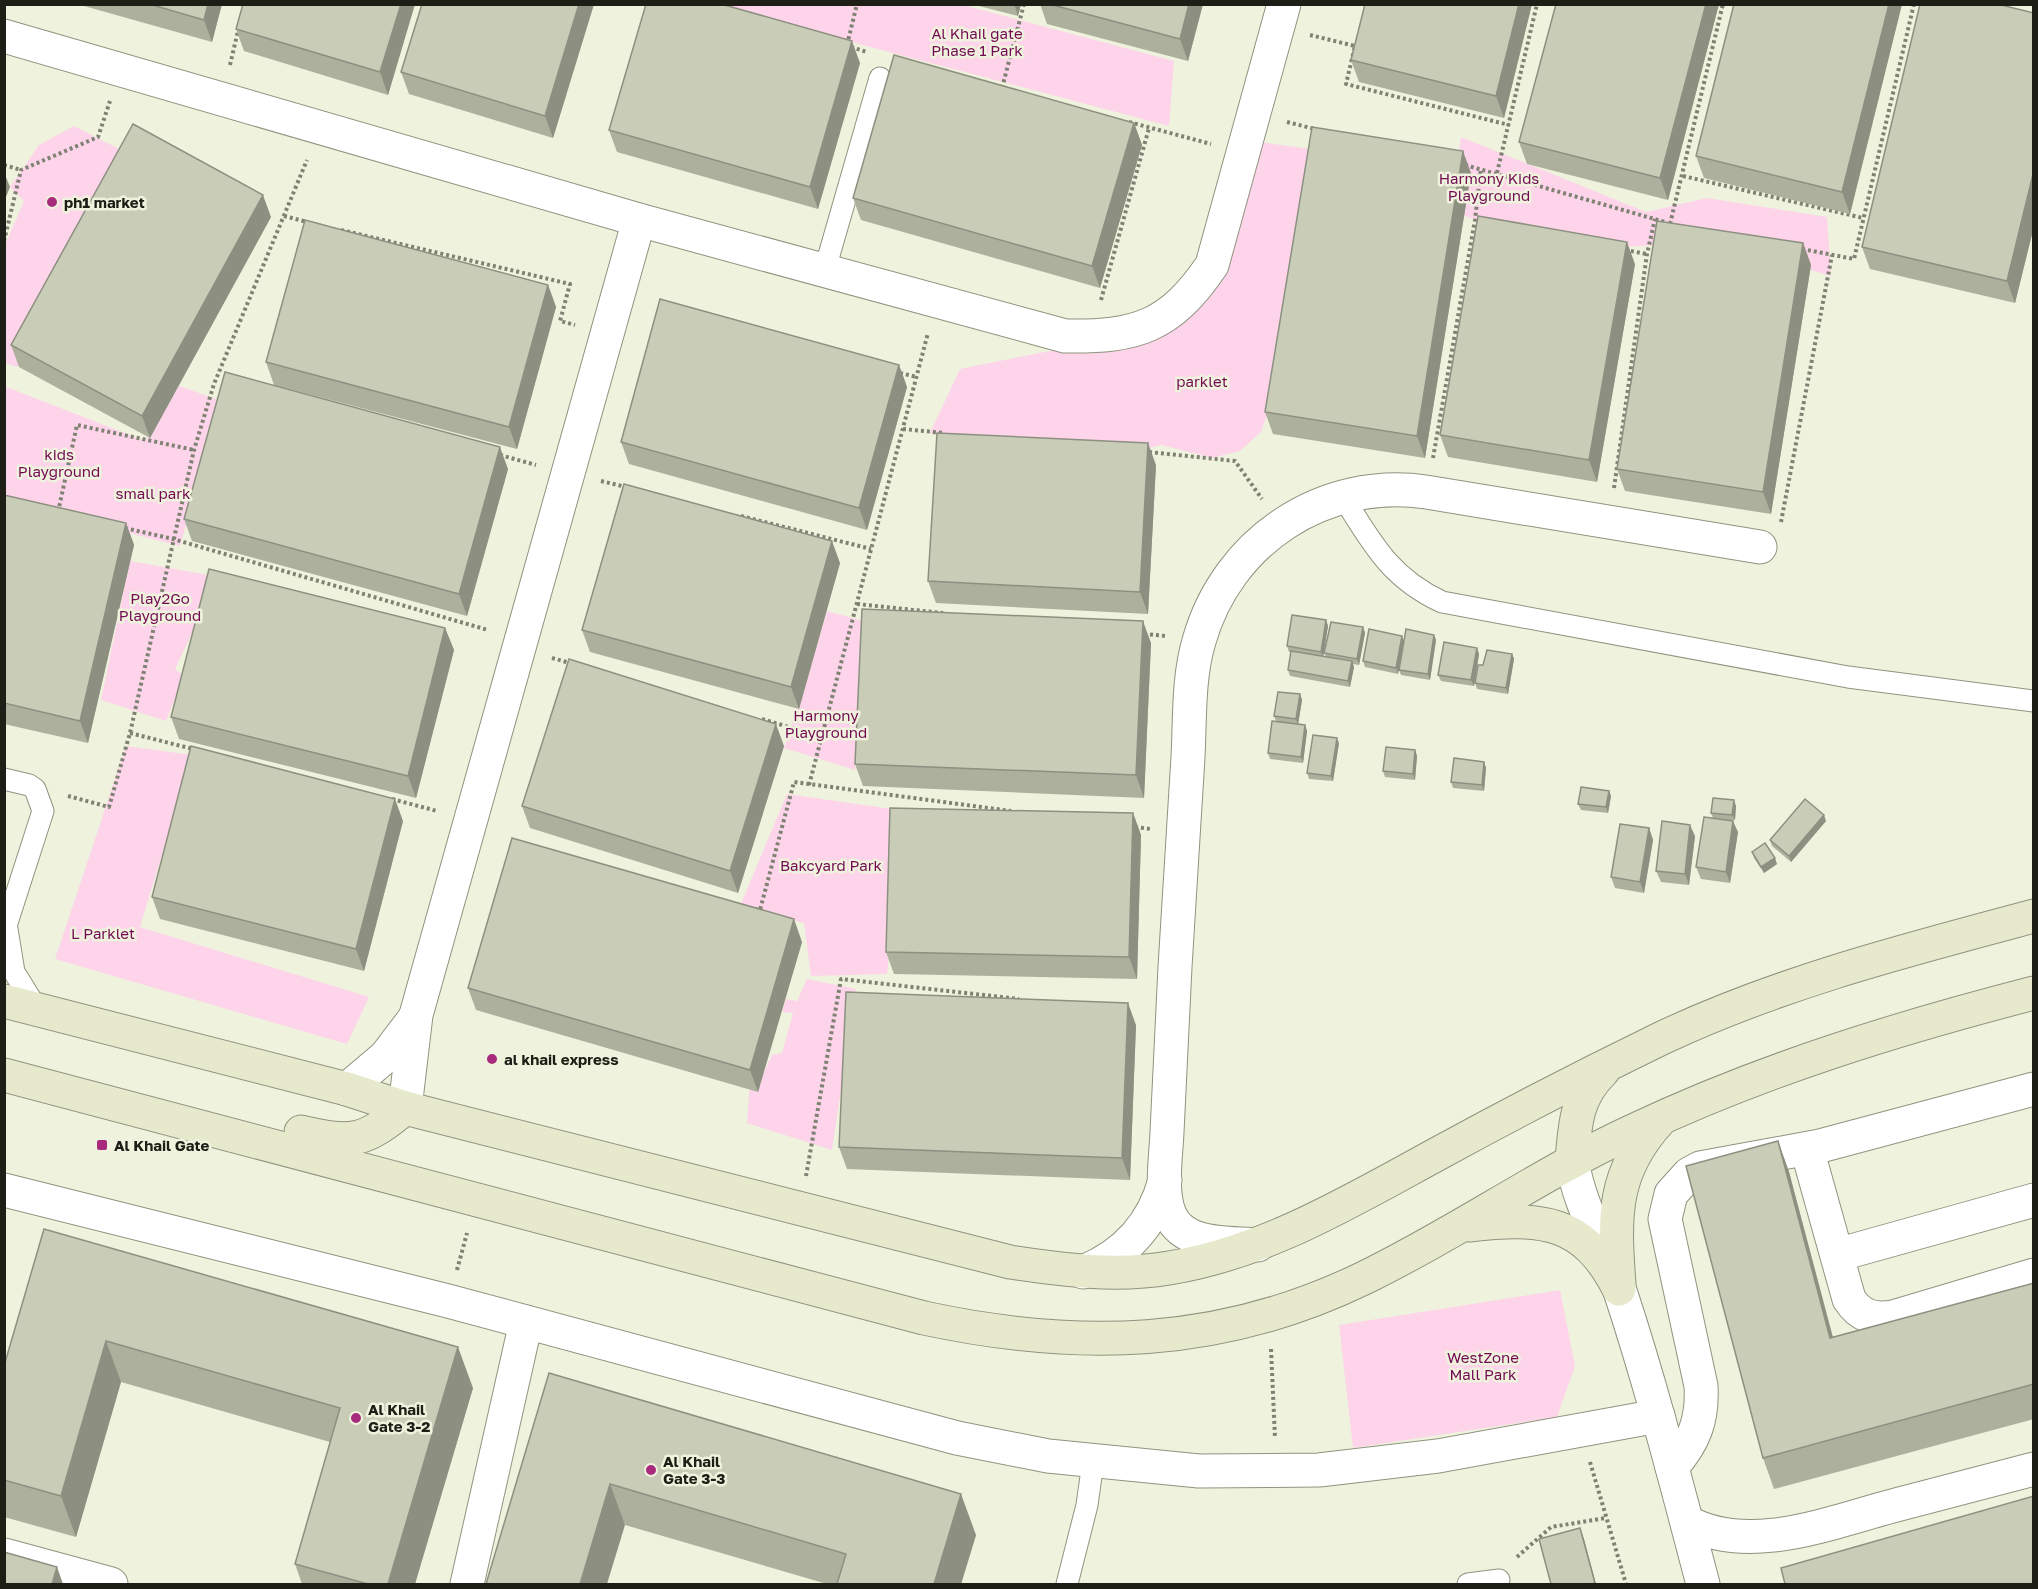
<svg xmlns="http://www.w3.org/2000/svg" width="2038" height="1589" font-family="'Golos Text',sans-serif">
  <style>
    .green { fill: #fdd4ea }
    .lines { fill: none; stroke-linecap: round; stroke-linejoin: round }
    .lane-casing { stroke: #90937f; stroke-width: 23 }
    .street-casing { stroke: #90937f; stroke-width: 35 }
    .secondary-casing { stroke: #90937f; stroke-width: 35 }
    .path { stroke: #7f8273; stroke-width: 4; stroke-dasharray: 3 3; stroke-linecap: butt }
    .lane { stroke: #fff; stroke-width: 21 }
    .street { stroke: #fff; stroke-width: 33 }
    .secondary { stroke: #e6e9cc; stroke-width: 33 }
    .wall { fill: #adb09d }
    .shaded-wall { fill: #8d9080 }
    .building { fill: #c9cdb7; stroke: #8d9080; stroke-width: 1.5 }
    .poi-dot { fill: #a72a7c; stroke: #eff3dd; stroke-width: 2 }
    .labels { text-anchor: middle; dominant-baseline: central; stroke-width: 5; stroke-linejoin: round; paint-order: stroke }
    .park-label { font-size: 15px; fill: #730b53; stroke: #eff3dd }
    .poi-label { font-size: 15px; font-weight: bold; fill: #1d1f17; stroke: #eff3dd; text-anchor: start }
  </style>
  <rect width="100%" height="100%" fill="#eff3dd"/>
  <g class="green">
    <path d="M711 5H963L1174 61 1169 126Z"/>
    <path d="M74 126 125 152 17 367 5 363V245L24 201 10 187 39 145Z"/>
    <path d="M1461 137 1646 212 1707 198 1827 217 1831 276 1717 242 1583 249 1450 212Z"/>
    <path d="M1260 142 1318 150 1295 339 1261 432 1240 451 1212 458 1162 445 1105 457 976 448 930 433 960 369 1128 335 1181 312Z"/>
    <path d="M4 386 145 441 179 386 222 401 180 546 5 502Z"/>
    <path d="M130 561 214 576 194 629 175 669 184 676 166 721 101 700Z"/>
    <path d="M827 611 867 622 855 770 784 748Z"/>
    <path d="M126 746 192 755 140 927 369 997 347 1044 55 959Z"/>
    <path d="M787 794 906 811 887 974 811 976 804 923 740 906Z"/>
    <path d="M807 979 856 989 832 1150 747 1123 750 1081H760L772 1055 782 1053 793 1013 782 1012 786 999 797 1001Z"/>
    <path d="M1560 1290 1575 1366 1557 1417 1353 1448 1339 1325Z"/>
  </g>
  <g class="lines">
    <defs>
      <g id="lane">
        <path d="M825 269 880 78"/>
        <path d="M1343 497C1372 543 1390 578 1442 602L1848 677 2034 701"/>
        <path d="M4 779 29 785 35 789 43 811 4 932"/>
        <path d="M7 929 14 972 37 1009"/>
        <path d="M1067 1584 1087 1505 1093 1462"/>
        <path d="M1468 1584 1499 1580"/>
      </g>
      <g id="street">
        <path d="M4 36 639 220 1065 336C1137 337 1170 327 1212 265L1284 4"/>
        <path d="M347 1089 386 1056 414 1019"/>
        <path d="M405 1108 416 1015 639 220"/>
        <path d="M1807 1149 1849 1299C1860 1316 1873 1320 1893 1317L2034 1275"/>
        <path d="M1572 1160C1579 1207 1605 1247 1620 1291 1652 1388 1677 1486 1703 1584"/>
        <path d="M4 1190 448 1301 957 1438 1048 1456 1199 1471 1319 1470 1438 1456 1658 1416"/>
        <path d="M1258 1245C1229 1242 1184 1247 1170 1215 1160 1191 1166 1157 1167 1132 1170 1077 1172 1022 1175 967 1179 897 1184 827 1188 757 1190 719 1188 678 1199 641 1227 541 1324 477 1426 492L1760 547"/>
        <path d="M1837 1255 2034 1200"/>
        <path d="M1083 1272C1125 1255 1153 1225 1165 1180"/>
        <path d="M1672 1467C1694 1442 1703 1420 1701 1386L1665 1219 1671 1194 1689 1174 1700 1168 1820 1146 2034 1089"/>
        <path d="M1687 1522C1750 1556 1831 1522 1896 1505 1942 1493 1988 1481 2034 1469"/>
        <path d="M4 1555 111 1584"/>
        <path d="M467 1584 526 1322"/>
      </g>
      <g id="secondary">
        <path d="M4 1001 347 1089 405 1108 1010 1262C1063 1270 1116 1277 1169 1268 1268 1252 1354 1199 1441 1152 1514 1112 1588 1074 1662 1038 1781 982 1907 950 2034 916"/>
        <path d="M4 1075 924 1318C1078 1351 1220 1348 1364 1278 1457 1233 1541 1173 1635 1130 1762 1070 1898 1028 2034 993"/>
        <path d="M301 1132C353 1144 364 1142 405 1108"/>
        <path d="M1572 1160C1575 1124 1576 1097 1603 1071"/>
        <path d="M1469 1225C1540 1217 1584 1219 1619 1289"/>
        <path d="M1619 1284C1614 1217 1612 1172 1660 1120"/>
      </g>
    </defs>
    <use href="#lane" class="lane-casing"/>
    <use href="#street" class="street-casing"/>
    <use href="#secondary" class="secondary-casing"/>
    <g class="path">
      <path d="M1310 35 1355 46 1346 84 1509 125"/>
      <path d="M847 45 857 4"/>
      <path d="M851 47 867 52"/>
      <path d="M230 65 238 31"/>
      <path d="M1002 88 1024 4"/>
      <path d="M1129 122 1211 144"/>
      <path d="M1287 122 1315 129"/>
      <path d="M4 165 21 170"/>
      <path d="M1465 165 1665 222"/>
      <path d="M1497 173 1537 4"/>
      <path d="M1683 176 1863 218"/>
      <path d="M284 216 307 222"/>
      <path d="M1670 224 1723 4"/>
      <path d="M341 230 570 284 560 321 575 325"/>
      <path d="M4 241 21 170 98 137 110 101"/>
      <path d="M1802 249 1854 259 1914 4"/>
      <path d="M1625 250 1647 254"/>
      <path d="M1101 300 1149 128"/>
      <path d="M900 373 917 377"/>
      <path d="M903 429 944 433"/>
      <path d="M1149 452 1235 461 1262 499"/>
      <path d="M500 455 536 465"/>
      <path d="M1433 458 1475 220 1481 168"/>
      <path d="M601 481 626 487"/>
      <path d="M1614 488 1647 254 1655 219"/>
      <path d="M58 512 77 425 194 450"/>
      <path d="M741 516 871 549"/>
      <path d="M1781 522 1832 255"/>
      <path d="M125 528 173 539 488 630"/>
      <path d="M857 604 943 613"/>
      <path d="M1144 634 1166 636"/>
      <path d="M552 658 570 663"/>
      <path d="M762 719 822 737"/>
      <path d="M130 733 193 749"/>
      <path d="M809 785 928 333"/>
      <path d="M68 796 109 807 130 733 194 450 214 384 307 160"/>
      <path d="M392 799 437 811"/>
      <path d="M1135 827 1151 829"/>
      <path d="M755 909 760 910 794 782 1011 811"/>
      <path d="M806 1176 841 979 1019 999"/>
      <path d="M457 1270 467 1233"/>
      <path d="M1271 1349 1275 1438"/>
      <path d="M1590 1462 1626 1584"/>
      <path d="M1517 1557 1551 1527 1606 1518"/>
    </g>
    <use href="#lane" class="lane"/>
    <use href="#street" class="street"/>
    <use href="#secondary" class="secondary"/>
  </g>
  <g class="wall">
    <path d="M77 4H222L212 42Z"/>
    <path d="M415 4 388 95 244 51 236 29Z"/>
    <path d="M422 4H594L553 138 409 94 401 72Z"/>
    <path d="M971 4H1021L1018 16Z"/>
    <path d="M1040 4H1203L1188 61 1047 24Z"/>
    <path d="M1365 4H1532L1504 118 1359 82 1351 60Z"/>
    <path d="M1556 4H1719L1668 200 1527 164 1519 142Z"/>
    <path d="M1734 4H1902L1850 214 1704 178 1696 156Z"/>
    <path d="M2034 13V226L2015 303 1870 269 1862 247Z"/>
    <path d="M860 63 818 209 617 152 609 130Z"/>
    <path d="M1134 123 1142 145 1100 288 861 220 853 198Z"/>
    <path d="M1471 173 1425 458 1273 434 1265 412Z"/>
    <path d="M271 217 150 438 19 367 11 345Z"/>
    <path d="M1803 243 1811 265 1771 514 1625 491 1617 469Z"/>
    <path d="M1635 264 1597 482 1448 457 1440 435Z"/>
    <path d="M548 285 556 307 517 449 274 385 266 362Z"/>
    <path d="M899 365 907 387 867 530 629 464 621 442Z"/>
    <path d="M1156 465 1148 614 936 603 928 581Z"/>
    <path d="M508 469 467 616 192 541 184 519Z"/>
    <path d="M4 495 126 523 134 545 88 743 4 724Z"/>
    <path d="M840 563 799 709 590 652 582 630Z"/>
    <path d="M1326 620 1328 626 1323 656 1326 657 1324 653 1363 627 1365 633 1359 665 1353 664 1354 667 1350 687 1290 676 1288 670 1291 652H1289L1287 646Z"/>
    <path d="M445 628 454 650 416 798 179 739 171 717Z"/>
    <path d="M1434 635 1436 640 1430 680 1401 675 1399 670Z"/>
    <path d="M1404 641 1398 674 1365 667 1363 661Z"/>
    <path d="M1151 643 1144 798 863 786 855 764Z"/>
    <path d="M1477 648 1479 654 1474 686 1441 681 1438 675Z"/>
    <path d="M1512 654 1514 659 1508 694 1477 689 1475 683 1483 665Z"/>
    <path d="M1300 694 1302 700 1298 724 1305 725 1307 731 1303 763 1270 759 1268 753 1276 721 1274 716Z"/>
    <path d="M1339 743 1333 781 1309 779 1307 773Z"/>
    <path d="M784 746 738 893 530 828 522 806Z"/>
    <path d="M1415 750 1417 756 1415 780 1385 777 1383 771Z"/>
    <path d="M1484 762 1486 768 1484 791 1453 788 1451 782Z"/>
    <path d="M1609 791 1611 796 1608 813 1581 810 1578 804Z"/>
    <path d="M1736 806 1735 820H1725L1738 832 1730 883 1701 879 1696 867 1713 818 1711 813Z"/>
    <path d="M1133 813 1141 835 1137 979 894 974 886 952Z"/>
    <path d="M403 821 364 971 160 919 152 897Z"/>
    <path d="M1826 821 1791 862 1772 846 1770 840Z"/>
    <path d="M1649 828 1653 840 1644 893 1615 888 1611 877Z"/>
    <path d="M1695 836 1689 885 1661 882 1656 871Z"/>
    <path d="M1752 852 1777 864 1764 873 1754 858Z"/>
    <path d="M802 942 758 1092 476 1010 468 988Z"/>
    <path d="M1136 1025 1130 1180 847 1169 839 1147Z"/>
    <path d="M1778 1141 1789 1172 1833 1337 2034 1283V1419L1774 1489 1763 1458Z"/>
    <path d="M44 1229 473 1388 415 1584H302L295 1564 330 1442 121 1382 76 1537 4 1517V1366Z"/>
    <path d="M549 1373 976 1535 961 1584H827L625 1525Z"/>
  </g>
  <g class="shaded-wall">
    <path d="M208 4H222L212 42 204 20Z"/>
    <path d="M401 4H415L388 95 380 72Z"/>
    <path d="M579 4H594L553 138 545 116Z"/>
    <path d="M1014 4H1021L1018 16Z"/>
    <path d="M1189 4H1203L1188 61 1180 39Z"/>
    <path d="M1519 4H1532L1504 118 1496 96Z"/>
    <path d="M1706 4H1719L1668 200 1660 178Z"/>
    <path d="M1889 4H1902L1850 214 1842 192Z"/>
    <path d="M852 41 860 63 818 209 810 187Z"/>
    <path d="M1134 123 1142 145 1100 288 1092 266Z"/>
    <path d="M1463 151 1471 173 1425 458 1417 436Z"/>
    <path d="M2034 170V226L2015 303 2007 281Z"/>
    <path d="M4 172 10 187 4 202Z"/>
    <path d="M263 195 271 217 150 438 142 416Z"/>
    <path d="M1627 242 1635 264 1597 482 1589 460Z"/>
    <path d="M1803 243 1811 265 1771 514 1763 492Z"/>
    <path d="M548 285 556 307 517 449 509 427Z"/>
    <path d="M899 365 907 387 867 530 859 508Z"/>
    <path d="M1148 443 1156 465 1148 614 1140 592Z"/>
    <path d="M500 447 508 469 467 616 459 594Z"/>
    <path d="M126 523 134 545 88 743 80 721Z"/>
    <path d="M832 541 840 563 799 709 791 687Z"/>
    <path d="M1326 620 1328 626 1323 658 1321 652Z"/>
    <path d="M1143 621 1151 643 1144 798 1136 775Z"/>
    <path d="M1363 627 1365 633 1359 665 1357 659Z"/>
    <path d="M445 628 454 650 416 798 408 776Z"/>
    <path d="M1434 635 1436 640 1430 680 1428 674Z"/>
    <path d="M1402 636 1404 641 1398 674 1396 668Z"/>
    <path d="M1477 648 1479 654 1474 686 1471 680Z"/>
    <path d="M1512 654 1514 659 1508 694 1506 688Z"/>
    <path d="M1352 661 1354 667 1350 687 1348 681Z"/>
    <path d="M1300 694 1302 700 1298 725 1296 719Z"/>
    <path d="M776 724 784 746 738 893 730 871Z"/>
    <path d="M1305 725 1307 731 1303 763 1301 757Z"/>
    <path d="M1337 738 1339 743 1333 781 1331 776Z"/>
    <path d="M1415 750 1417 756 1415 780 1413 774Z"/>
    <path d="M1484 762 1486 768 1484 791 1482 785Z"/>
    <path d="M1609 791 1611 796 1608 813 1606 807Z"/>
    <path d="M395 799 403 821 364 971 356 949Z"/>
    <path d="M1734 800 1736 806 1735 820 1732 815Z"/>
    <path d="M1133 813 1141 835 1137 979 1129 957Z"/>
    <path d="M1824 815 1826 821 1791 862 1789 856Z"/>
    <path d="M1733 821 1738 832 1730 883 1726 872Z"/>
    <path d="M1690 825 1695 836 1689 885 1685 874Z"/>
    <path d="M1649 828 1653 840 1644 893 1640 882Z"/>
    <path d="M1775 858 1777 864 1764 873 1761 867Z"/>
    <path d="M794 919 802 942 758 1092 750 1070Z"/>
    <path d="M1128 1003 1136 1025 1130 1180 1122 1158Z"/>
    <path d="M1778 1141 1789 1172 1841 1369 1830 1338Z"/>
    <path d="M106 1341 121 1382 76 1537 61 1496Z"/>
    <path d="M458 1347 473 1388 415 1584H388Z"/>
    <path d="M610 1484 625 1525 607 1584H580Z"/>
    <path d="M961 1494 976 1535 961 1584H934Z"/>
    <path d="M1580 1528 1584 1539 1596 1584 1595 1583Z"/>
    <path d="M57 1567 63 1584H52Z"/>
  </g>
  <g class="building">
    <path d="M149 4H208L204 20Z"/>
    <path d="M243 4H401L380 72 236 29Z"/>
    <path d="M422 4H579L545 116 401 72Z"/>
    <path d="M646 4H721L852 41 810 187 609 130Z"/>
    <path d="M1049 4H1189L1180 39Z"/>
    <path d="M1365 4H1519L1496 96 1351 60Z"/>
    <path d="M1556 4H1706L1660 178 1519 142Z"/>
    <path d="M1734 4H1889L1842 192 1696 156Z"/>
    <path d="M1920 4H1997L2034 13V170L2007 281 1862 247Z"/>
    <path d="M894 55 1134 123 1092 266 853 198Z"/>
    <path d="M133 124 263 195 142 416 11 345Z"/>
    <path d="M1312 127 1463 151 1417 436 1265 412Z"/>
    <path d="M1478 216 1627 242 1589 460 1440 435Z"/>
    <path d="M305 220 548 285 509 427 266 362Z"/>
    <path d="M1657 221 1803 243 1763 492 1617 469Z"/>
    <path d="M660 299 899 365 859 508 621 442Z"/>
    <path d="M225 372 500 447 459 594 184 519Z"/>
    <path d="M937 433 1148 443 1140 592 928 581Z"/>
    <path d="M624 484 832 541 791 687 582 630Z"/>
    <path d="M4 495 126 523 80 721 4 703Z"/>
    <path d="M209 569 445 628 408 776 171 717Z"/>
    <path d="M862 609 1143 621 1136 775 855 764Z"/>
    <path d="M1292 615 1326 620 1321 652 1287 646Z"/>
    <path d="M1331 622 1363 627 1357 659 1324 653Z"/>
    <path d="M1369 629 1402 636 1396 668 1363 661Z"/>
    <path d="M1406 629 1434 635 1428 674 1399 670Z"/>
    <path d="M1444 642 1477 648 1471 680 1438 675Z"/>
    <path d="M1487 650 1512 654 1506 688 1475 683 1478 665H1483Z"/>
    <path d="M1291 651 1352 661 1348 681 1288 670Z"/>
    <path d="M569 659 776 724 730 871 522 806Z"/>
    <path d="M1278 692 1300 694 1296 719 1274 716Z"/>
    <path d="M1272 721 1305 725 1301 757 1268 753Z"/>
    <path d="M1313 735 1337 738 1331 776 1307 773Z"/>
    <path d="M191 746 395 799 356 949 152 897Z"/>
    <path d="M1386 747 1415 750 1413 774 1383 771Z"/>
    <path d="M1454 758 1484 762 1482 785 1451 782Z"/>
    <path d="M1581 787 1609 791 1606 807 1578 804Z"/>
    <path d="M1713 798 1734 800 1732 815 1711 813Z"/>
    <path d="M1805 799 1824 815 1789 856 1770 840Z"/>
    <path d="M890 808 1133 813 1129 957 886 952Z"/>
    <path d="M1704 817 1733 821 1726 872 1696 867Z"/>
    <path d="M1662 821 1690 825 1685 874 1656 871Z"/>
    <path d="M1620 824 1649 828 1640 882 1611 877Z"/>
    <path d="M512 838 794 919 750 1070 468 988Z"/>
    <path d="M1765 843 1775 858 1761 867 1752 852Z"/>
    <path d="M846 992 1128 1003 1122 1158 839 1147Z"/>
    <path d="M1778 1141 1830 1338 2034 1283V1384L1763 1458 1686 1166Z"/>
    <path d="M44 1229 458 1347 388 1584H368L295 1564 340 1408 106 1341 61 1496 4 1480V1366Z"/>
    <path d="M549 1373 961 1494 934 1584H837L846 1554 610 1484 580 1584H486Z"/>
    <path d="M2034 1496V1584H1785L1781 1568Z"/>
    <path d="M1580 1528 1595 1583 1590 1584H1551L1539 1539Z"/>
    <path d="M4 1552 57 1567 52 1584H4Z"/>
  </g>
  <g class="poi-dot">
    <circle cx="52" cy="202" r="6"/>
    <circle cx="492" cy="1059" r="6"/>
    <rect x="96" y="1139" width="12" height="12" rx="3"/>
    <circle cx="356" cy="1418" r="6"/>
    <circle cx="651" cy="1470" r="6"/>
  </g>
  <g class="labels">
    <g class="park-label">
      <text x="977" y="33">Al Khail gate<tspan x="977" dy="17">Phase 1 Park</tspan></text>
      <text x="1489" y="178">Harmony Kids<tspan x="1489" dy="17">Playground</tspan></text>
      <text x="1202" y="381">parklet</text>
      <text x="59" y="454">kids<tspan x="59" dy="17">Playground</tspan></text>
      <text x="153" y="493">small park</text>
      <text x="160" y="598">Play2Go<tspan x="160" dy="17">Playground</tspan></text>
      <text x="826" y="715">Harmony<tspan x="826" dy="17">Playground</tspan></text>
      <text x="831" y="865">Bakcyard Park</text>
      <text x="103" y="933">L Parklet</text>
      <text x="1483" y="1357">WestZone<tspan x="1483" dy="17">Mall Park</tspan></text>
    </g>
    <g class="poi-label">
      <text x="64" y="202">ph1 market</text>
      <text x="504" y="1059">al khail express</text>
      <text x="114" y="1145">Al Khail Gate</text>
      <text x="368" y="1409">Al Khail<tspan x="368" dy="17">Gate 3-2</tspan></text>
      <text x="663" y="1461">Al Khail<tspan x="663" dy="17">Gate 3-3</tspan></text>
    </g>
  </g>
  <rect width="2038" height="1589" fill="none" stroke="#1d1f17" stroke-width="12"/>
</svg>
